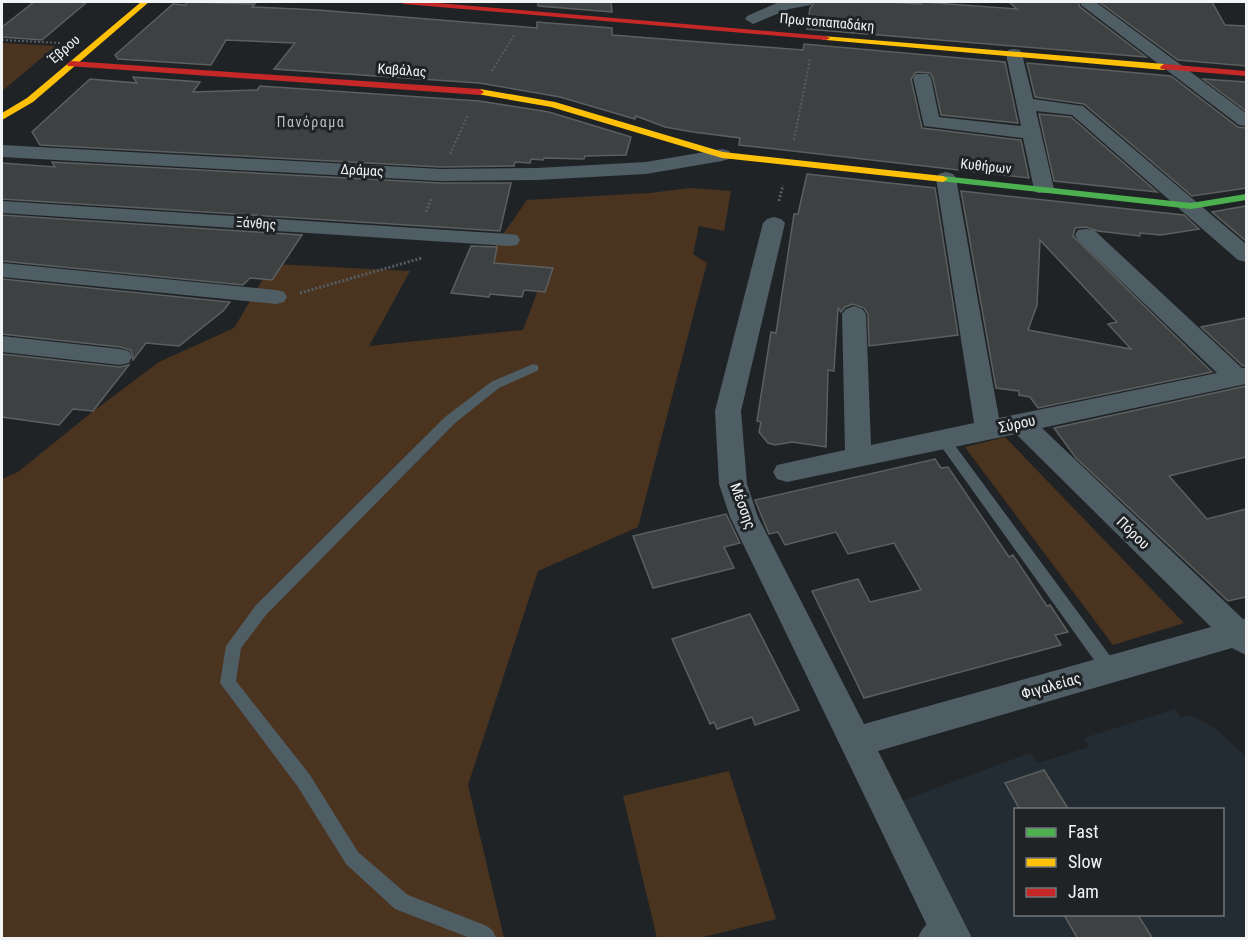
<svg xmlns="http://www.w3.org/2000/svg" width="1248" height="940" font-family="'Roboto Condensed',sans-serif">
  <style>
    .built { fill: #232c32; fill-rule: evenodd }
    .green { fill: #4a341f }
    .building { fill: #3e4142; stroke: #5c5f60; stroke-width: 1.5; fill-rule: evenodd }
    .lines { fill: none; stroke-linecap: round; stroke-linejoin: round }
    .path-far1 { stroke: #555d62; stroke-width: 2; stroke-dasharray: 2 2; stroke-linecap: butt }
    .path { stroke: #555d62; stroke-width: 3; stroke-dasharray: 2 2; stroke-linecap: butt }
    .lane { fill: #4f5d65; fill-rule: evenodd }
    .street { fill: #4f5d65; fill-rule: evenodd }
    .fast { fill: #4caf50; fill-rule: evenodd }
    .slow { fill: #ffc107; fill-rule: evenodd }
    .jam { fill: #c62828; fill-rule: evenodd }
    .labels { text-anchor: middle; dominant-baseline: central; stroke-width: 6; stroke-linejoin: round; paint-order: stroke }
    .far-street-label { font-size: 14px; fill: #f1f3f5; stroke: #1f2326 }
    .far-neighbourhood-label { font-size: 14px; letter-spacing: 1.5px; fill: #b9bfc2; stroke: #1f2326 }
    .street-label { font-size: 15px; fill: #f1f3f5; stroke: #1f2326 }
  </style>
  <rect width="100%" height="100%" fill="#202325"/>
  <path class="built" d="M1175 709 1181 717 1191 715 1216 729 1246 757V938H971L901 801 1030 753 1038 763 1089 747 1084 738ZM1016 810H1222V914H1016Z"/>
  <g class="green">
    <path d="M2 43 56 46 2 91Z"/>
    <path d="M690 188 731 191 724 231 699 226 693 254 707 263 638 527 538 571 468 785 504 938H2V479L18 472 91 413 159 362 234 328 272 264 410 271 369 346 523 330 544 274 485 260 527 200 650 193Z"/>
    <path d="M1005 437 1184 623 1113 645 965 447Z"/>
    <path d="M729 771 776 919 699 938H657L623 796Z"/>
  </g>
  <g class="building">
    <path d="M34 2H87L42 40 2 37V27Z"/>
    <path d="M188 2 255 4 252 7 318 10 537 28V22L612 28V35L803 50 804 44 1005 62 1018 123 941 115 933 78 930 73 916 72 911 79 922 128 1021 140 1029 178 739 145 740 138 693 132 665 127 636 116 635 119 560 97 479 83 274 69 295 43 226 40 211 65 118 59 115 55 173 4 185 5Z"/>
    <path d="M538 2H611L612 12 538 6Z"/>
    <path d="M815 2H888L921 4 922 2 1017 9 1009 2H1078L1080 7 1146 57 807 29 810 8Z"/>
    <path d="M1099 2H1212L1225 25 1246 26V66L1178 60Z"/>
    <path d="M1027 63 1171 76 1238 127 1246 128V188L1192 196 1084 104 1035 97Z"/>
    <path d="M133 77 200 82 193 92 257 90 260 86 479 101 549 112 631 137 626 155 585 156 584 159 544 158 543 160 531 159 530 163 515 162 514 166 441 167 40 145 32 132 90 79 137 83Z"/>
    <path d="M1203 79 1246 82V111Z"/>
    <path d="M1039 114 1071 117 1157 192 1054 181Z"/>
    <path d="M52 162 441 183H511L500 231 2 199V163L55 167Z"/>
    <path d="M807 174 935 188 958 335 869 346 868 314 864 308 853 304 845 307 841 312 838 308 834 371 828 370 826 447 792 442 775 445 768 443 759 432 761 422 757 421 771 332 776 333 794 214H798Z"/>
    <path d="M961 191 1184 215 1199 229 1161 235 1140 233V236L1098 231 1086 227 1075 228 1073 236 1212 372 1038 408 1030 397 1019 395V391L996 388ZM1040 240 1113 318 1117 322 1108 324 1131 349 1028 330 1037 305Z"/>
    <path d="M1246 206V241L1212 212Z"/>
    <path d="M2 215 302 235 272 280 250 278 243 285 2 261Z"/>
    <path d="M471 246 497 247 494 263 553 268 545 292 524 290 522 297 490 294 489 297 451 293Z"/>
    <path d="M2 279 230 302 223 311 179 346 146 343 133 360 131 350 120 347 2 334Z"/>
    <path d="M1246 318V366H1243L1201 327Z"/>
    <path d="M2 354 120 367 129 365 93 411 73 409 59 425 2 417Z"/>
    <path d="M1246 386V457L1169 476 1207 519 1246 509V597L1228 601 1076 458 1054 428Z"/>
    <path d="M935 459 941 468 948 467 1009 557 1013 555 1047 606 1050 605 1068 632 1055 635 1061 645 864 698 812 591 858 579 870 602 921 590 894 543 848 554 836 532 785 545 778 532 769 534 755 500Z"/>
    <path d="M726 514 740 543 724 547 734 568 653 588 633 536Z"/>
    <path d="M750 614 799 710 755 725 752 717 717 729 714 722 710 724 672 639Z"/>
    <path d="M1044 770 1069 810H1020L1005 783Z"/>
    <path d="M1064 915H1138L1153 939H1078Z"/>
  </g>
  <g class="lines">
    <g class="path-far1">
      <path d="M2 40 60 43"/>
      <path d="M492 71 515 34"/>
      <path d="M794 140 810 59"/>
      <path d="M450 154 468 115"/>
    </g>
    <g class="path">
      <path d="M779 201 783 185"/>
      <path d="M426 212 432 197"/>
      <path d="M300 293 422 258"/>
    </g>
    <g class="lane">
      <path d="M533 364 537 365 539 368 537 371 499 388 455 423 266 615 241 648 236 681 310 775 358 852 408 895 487 926 493 931 496 938H470L395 909 346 864 298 787 220 683 226 646 256 605 445 417 491 382Z"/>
      <path d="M943 434 948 436 1116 664 1118 669 1116 674 1110 676 1104 674 938 442 936 439 938 436Z"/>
      <path d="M945 913 952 915 954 922 952 929 941 938H918C921 927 934 917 945 913Z"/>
    </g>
    <g class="street">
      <path d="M779 2H813L811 5 789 9 753 24 745 19 747 16Z"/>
      <path d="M1080 2H1096L1246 113V126L1239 125 1081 5Z"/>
      <path d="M1014 49 1020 50 1022 54 1033 99 1083 106 1246 244V262L1238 260 1072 115 1036 111 1054 189 1051 193H1037L1034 189 1023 138 924 126 913 78 916 74H928L931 78 939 117 1021 126 1006 54 1008 50Z"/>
      <path d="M2 145 441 169 537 168 646 162 722 149 729 151 732 155 729 159 722 161 646 174 537 180 441 181 2 157Z"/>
      <path d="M946 172 953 174 956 178 999 418 1217 373 1078 240 1075 235 1078 230 1086 229 1094 230 1242 368H1246V384L1042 428 1243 619 1246 618V655L1232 648 878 751 972 938H933L730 517 719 484 715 411 763 223 767 219 774 217 781 219 785 223 741 411 747 484 758 517 864 724 1211 627 1016 434 787 482 777 479 773 472 777 465 845 450 842 314 846 309 854 306 862 309 866 314 871 445 974 423 936 178 939 174Z"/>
      <path d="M2 201 509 234 517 235 520 240 517 245 509 246 2 213Z"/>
      <path d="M2 263 276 290 284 292 287 297 284 302 276 304 2 277Z"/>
      <path d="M2 336 120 349 129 351 132 357 129 363 120 365 2 352Z"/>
    </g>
    <path class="fast" d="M943 176 1191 203 1246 194V200L1191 209 939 181V177Z"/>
    <g class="slow">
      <path d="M141 2H149L33 102 2 120V113L27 98Z"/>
      <path d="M823 36 1164 64 1168 67 1164 70 826 40H823Z"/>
      <path d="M480 89 555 102 723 152 943 176 948 179 943 182 722 158 551 107 477 94 476 92Z"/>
    </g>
    <g class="jam">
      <path d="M400 2H426L826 36 830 38 826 40 404 4Z"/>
      <path d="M71 61 480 89 484 92 480 95 68 66 67 64Z"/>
      <path d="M1164 64 1246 71V76L1161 69 1160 67Z"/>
    </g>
  </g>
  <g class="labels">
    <g class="far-street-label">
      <text transform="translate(827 22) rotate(5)">Πρωτοπαπαδάκη</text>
      <text transform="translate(64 49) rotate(-41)">Έβρου</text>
      <text transform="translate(402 70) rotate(4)">Καβάλας</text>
      <text transform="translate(986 166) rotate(6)">Κυθήρων</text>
      <text transform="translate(362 170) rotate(3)">Δράμας</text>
      <text transform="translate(256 223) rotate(4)">Ξάνθης</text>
    </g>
    <g class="far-neighbourhood-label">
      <text x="311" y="122">Πανόραμα</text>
    </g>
    <g class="street-label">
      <text transform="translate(1017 424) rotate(-12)">Σύρου</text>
      <text transform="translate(743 506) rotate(70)">Μέσσης</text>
      <text transform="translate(1133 533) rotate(44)">Πόρου</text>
      <text transform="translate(1051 686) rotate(-16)">Φιγαλείας</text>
    </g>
  </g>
  <rect width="1248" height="940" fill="none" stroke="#f1f3f5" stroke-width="6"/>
  <rect x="1014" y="808" width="210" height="108" fill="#1f2326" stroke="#737679" stroke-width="1.5"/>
  <rect x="1026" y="828" width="30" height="9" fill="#4caf50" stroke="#737679" stroke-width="1.5"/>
  <text x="1068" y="838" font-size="18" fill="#f1f3f5">Fast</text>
  <rect x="1026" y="858" width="30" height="9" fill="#ffc107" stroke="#737679" stroke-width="1.5"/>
  <text x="1068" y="868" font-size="18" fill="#f1f3f5">Slow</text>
  <rect x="1026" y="888" width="30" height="9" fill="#c62828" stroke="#737679" stroke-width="1.5"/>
  <text x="1068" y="898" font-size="18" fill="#f1f3f5">Jam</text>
</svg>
